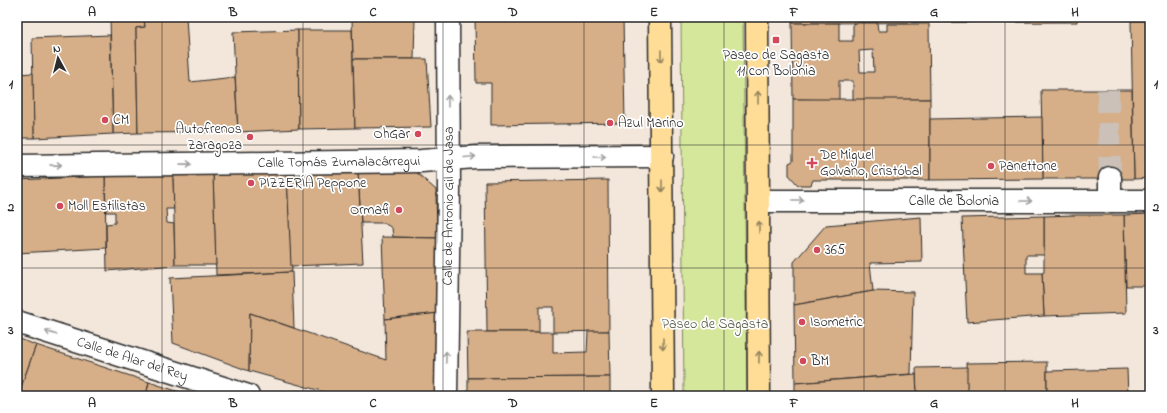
<svg xmlns="http://www.w3.org/2000/svg" width="1167" height="413" font-family="'Indie Flower',sans-serif">
  <style>
    .green { fill: #d5e79b; stroke: #808963 }
    .building { fill: #d6ae87; stroke: #2b2b2b; fill-rule: evenodd }
    .lines { fill: none; stroke-linecap: round; stroke-linejoin: round }
    .minor-tunnel { stroke: #cbc1b8; stroke-width: 22; stroke-dasharray: 22 11; stroke-linecap: butt }
    .minor-casing { stroke: #2b2b2b; stroke-width: 25 }
    .major-casing { stroke: #2b2b2b; stroke-width: 25 }
    .minor { stroke: #fff; stroke-width: 22 }
    .major { stroke: #ffdd96; stroke-width: 22 }
    .oneway { stroke: #958460 }
    .oneway2 { stroke: #a0a0a0 }
    .grid { fill: none; stroke: #2b2b2b; stroke-width: 1; stroke-opacity: 0.55 }
    .poi-dot { fill: #d1495b; stroke: #fff; stroke-width: 1.5 }
    .labels { text-anchor: middle; dominant-baseline: central; stroke-width: 3.5; stroke-linejoin: round; paint-order: stroke }
    .poi-label { font-size: 14px; fill: #2b2b2b; stroke: #fff; text-anchor: start }
    .street-label { font-size: 14px; fill: #2b2b2b; stroke: #fff }
    .park-label { font-size: 14px; fill: #565a47; stroke: #fff }
    .neatline { fill: none; stroke: #2b2b2b; stroke-width: 1.5 }
    .grid-label { font-size: 13px; text-anchor: middle; font-weight: bold; fill: #2b2b2b }
  </style>
  <rect width="100%" height="100%" fill="#f3e7db"/>
  <filter id="ink" filterUnits="userSpaceOnUse"><feTurbulence type="fractalNoise" baseFrequency=".025" numOctaves="2"/><feDisplacementMap in="SourceGraphic" scale="8" xChannelSelector="R" yChannelSelector="G"/><feConvolveMatrix kernelMatrix="1 2 1 2 8 2 1 2 1" color-interpolation-filters="sRGB"/></filter>
  <g filter="url(#ink)">
    <path class="green" d="M681 17H743L747 396H684Z"/>
    <g class="building">
      <path d="M110 17H144L145 27 136 28 138 133 113 134Z"/>
      <path d="M144 17H186L190 82 235 77 238 132 138 133 136 28 145 27Z"/>
      <path d="M352 17H415L414 59H353Z"/>
      <path d="M475 17H623L625 123 491 125V83H476Z"/>
      <path d="M792 17H1077V22L792 23Z"/>
      <path d="M1131 21H1150V178L1134 179Z"/>
      <path d="M792 23H839V41H853V23H877L878 31H887V24H929L930 99 853 100V81H839V100L793 99ZM873 50 874 72H860L859 51Z"/>
      <path d="M298 30 299 129 238 132 233 32Z"/>
      <path d="M298 30H352L355 128 299 129Z"/>
      <path d="M110 35 113 134 34 138 32 38Z"/>
      <path d="M353 59H427L431 127 355 128Z"/>
      <path d="M33 73 34 138H17V74Z"/>
      <path d="M1041 90H1132L1134 179H1043Z"/>
      <path d="M793 99H930V180H813L811 185H798L789 175V163L793 161Z"/>
      <path d="M1042 117 1043 179 930 180V119Z"/>
      <path d="M415 171 436 190 437 238 393 237 392 228 384 223H361L358 172Z"/>
      <path d="M287 172 292 272 216 275 213 174Z"/>
      <path d="M287 172H358L363 263 291 266Z"/>
      <path d="M173 174 174 209H166L167 223 174 224 175 265 107 271 106 224 115 223V212H106L105 176Z"/>
      <path d="M173 174H213L216 265H175Z"/>
      <path d="M105 176 106 248 17 253V180Z"/>
      <path d="M608 180 609 331 553 332V307H539V332H487L485 182Z"/>
      <path d="M1150 214V286H1126L1124 215Z"/>
      <path d="M1076 215H1124L1126 313 1044 316 1042 273 1044 272V216Z"/>
      <path d="M1044 216V255H1026V273H1042L1044 316 967 322 962 218Z"/>
      <path d="M921 217 922 262 870 263 873 291 794 305V262L826 225Z"/>
      <path d="M382 237 437 238 439 313 385 319Z"/>
      <path d="M292 272 294 328 250 313 249 371 173 343 170 278Z"/>
      <path d="M1148 286H1150V331H1149Z"/>
      <path d="M873 291 913 292 911 374 795 383 794 305Z"/>
      <path d="M250 313 386 360 385 319 439 313 441 396H339L249 371Z"/>
      <path d="M588 331H609L610 377 468 378 467 332H553V353L587 352Z"/>
      <path d="M1149 331H1150V396Z"/>
      <path d="M17 338 36 345 18 396H17Z"/>
      <path d="M36 345 149 382 146 396H18Z"/>
      <path d="M1047 362V396H967L966 363Z"/>
      <path d="M967 367V396H917L916 368Z"/>
      <path d="M1127 369 1128 396H1047V371Z"/>
      <path d="M916 374 917 396H795V383Z"/>
      <path d="M610 377V396H468V378Z"/>
      <path d="M149 382 192 396H146Z"/>
    </g>
    <g class="lines">
      <g class="minor-tunnel">
        <path d="M984 17V23"/>
        <path d="M1108 90 1110 178"/>
      </g>
      <defs>
        <g id="minor">
          <path id="s1" d="M17 166 421 161 476 157 662 156"/>
          <path d="M1110 178V201"/>
          <path id="s2" d="M759 201H1150"/>
          <path id="s3" d="M17 322 248 396"/>
          <path id="s4" d="M446 396 449 189 448 17"/>
        </g>
        <g id="major">
          <path d="M660 17 663 396"/>
          <path d="M757 17 759 396"/>
        </g>
      </defs>
      <use href="#minor" class="minor-casing"/>
      <use href="#major" class="major-casing"/>
      <use href="#minor" class="minor"/>
      <use href="#major" class="major"/>
    </g>
    <defs><path id="oneway-shaft" d="M-6 0H5M1.5-3L5.5 0L1.5 3" fill="none" stroke-width="1.6" stroke-linecap="round" stroke-linejoin="round"/></defs>
    <g class="oneway">
      <use href="#oneway-shaft" transform="translate(661 56) rotate(89)"/>
      <use href="#oneway-shaft" transform="translate(758 97) rotate(-90)"/>
      <use href="#oneway-shaft" transform="translate(662 186) rotate(90)"/>
      <use href="#oneway-shaft" transform="translate(759 227) rotate(-90)"/>
      <use href="#oneway-shaft" transform="translate(663 344) rotate(90)"/>
      <use href="#oneway-shaft" transform="translate(759 357) rotate(-90)"/>
    </g>
    <g class="oneway2">
      <use href="#oneway-shaft" transform="translate(448 101) rotate(-90)"/>
      <use href="#oneway-shaft" transform="translate(470 157) rotate(-5)"/>
      <use href="#oneway-shaft" transform="translate(600 157)"/>
      <use href="#oneway-shaft" transform="translate(186 164) rotate(-1)"/>
      <use href="#oneway-shaft" transform="translate(56 165) rotate(-1)"/>
      <use href="#oneway-shaft" transform="translate(798 200)"/>
      <use href="#oneway-shaft" transform="translate(1026 201)"/>
      <use href="#oneway-shaft" transform="translate(51 333) rotate(-162)"/>
      <use href="#oneway-shaft" transform="translate(446 357) rotate(-89)"/>
    </g>
  </g>
  <path class="grid" d="M162 17V396M303 17V396M443 17V396M584 17V396M724 17V396M864 17V396M1005 17V396M17 145H1150M17 268H1150"/>
  <g class="poi-dot">
    <rect x="772" y="36" width="8" height="8" rx="2"/>
    <circle cx="105" cy="120" r="4"/>
    <circle cx="610" cy="123" r="4"/>
    <circle cx="418" cy="134" r="4"/>
    <circle cx="250" cy="137" r="4"/>
    <path d="M810 157h4v4h4v4h-4v4h-4v-4h-4v-4h4z"/>
    <circle cx="991" cy="166" r="4"/>
    <circle cx="251" cy="183" r="4"/>
    <circle cx="60" cy="206" r="4"/>
    <circle cx="399" cy="210" r="4"/>
    <circle cx="817" cy="250" r="4"/>
    <circle cx="802" cy="322" r="4"/>
    <circle cx="803" cy="361" r="4"/>
  </g>
  <g class="labels">
    <g class="poi-label">
      <text x="776" y="55" text-anchor="middle">Paseo de Sagasta<tspan x="776" dy="16">11 con Bolonia</tspan></text>
      <text x="113" y="120">CM</text>
      <text x="618" y="123">Azul Marino</text>
      <text x="242" y="129" text-anchor="end">Autofrenos<tspan x="242" dy="16">Zaragoza</tspan></text>
      <text x="410" y="134" text-anchor="end">OhGar</text>
      <text x="820" y="155">De Miguel<tspan x="820" dy="16">Golvano, Cristóbal</tspan></text>
      <text x="999" y="166">Panettone</text>
      <text x="259" y="183">PIZZERÍA Peppone</text>
      <text x="68" y="206">Moll Estilistas</text>
      <text x="391" y="210" text-anchor="end">Ormafi</text>
      <text x="825" y="250">365</text>
      <text x="810" y="322">Isometric</text>
      <text x="811" y="361">BM</text>
    </g>
    <g class="street-label">
      <text stroke="none"><textPath href="#s1" startOffset="322">Calle Tomás Zumalacárregui</textPath></text>
      <text stroke="none"><textPath href="#s2" startOffset="195">Calle de Bolonia</textPath></text>
      <text stroke="none"><textPath href="#s4" startOffset="190">Calle de Antonio Gil de Jasa</textPath></text>
      <text stroke="none"><textPath href="#s3" startOffset="121">Calle de Alar del Rey</textPath></text>
    </g>
    <g class="park-label">
      <text x="715" y="324">Paseo de Sagasta</text>
    </g>
  </g>
  <rect width="1167" height="413" fill="none" stroke="#fff" stroke-width="44"/>
  <g transform="translate(58 58) rotate(353)" stroke="#ffffff" stroke-width="3" paint-order="stroke">
  <path d="M0-3L7 15L0 10L-7 15Z" fill="#2b2b2b"/>
  <text y="-6" font-size="11" font-weight="bold" text-anchor="middle" fill="#2b2b2b">N</text>
  </g>
  <rect x="22" y="22" width="1123" height="369" class="neatline"/>
  <g class="grid-label">
    <text x="92" y="16">A</text>
    <text x="233" y="16">B</text>
    <text x="373" y="16">C</text>
    <text x="513" y="16">D</text>
    <text x="654" y="16">E</text>
    <text x="794" y="16">F</text>
    <text x="934" y="16">G</text>
    <text x="1075" y="16">H</text>
    <text x="11" y="88">1</text>
    <text x="1156" y="88">1</text>
    <text x="11" y="211">2</text>
    <text x="1156" y="211">2</text>
    <text x="11" y="334">3</text>
    <text x="1156" y="334">3</text>
    <text x="92" y="407">A</text>
    <text x="233" y="407">B</text>
    <text x="373" y="407">C</text>
    <text x="513" y="407">D</text>
    <text x="654" y="407">E</text>
    <text x="794" y="407">F</text>
    <text x="934" y="407">G</text>
    <text x="1075" y="407">H</text>
  </g>
</svg>
